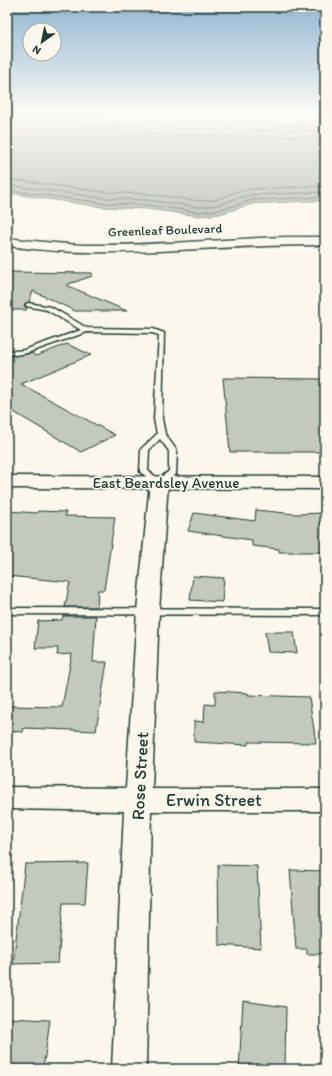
<svg xmlns="http://www.w3.org/2000/svg" width="332" height="1076" font-family="Itim,sans-serif">
  <style>
    .water { fill: #adb4aa; stroke: #74847b }
    .lines { fill: none; stroke-linecap: round; stroke-linejoin: round }
    .shore { stroke: #586d63; stroke-width: 1 }
    .building { fill: #c4c9be; stroke: #1f3d34 }
    .service-casing { stroke: #1f3d34; stroke-width: 3 }
    .minor-casing { stroke: #1f3d34; stroke-width: 3 }
    .tertiary-casing { stroke: #1f3d34; stroke-width: 3 }
    .service { fill: #fbf7ec; fill-rule: evenodd }
    .minor { fill: #fbf7ec; fill-rule: evenodd }
    .tertiary { fill: #fbf7ec; fill-rule: evenodd }
    .labels { text-anchor: middle; dominant-baseline: central; stroke-width: 3.5; stroke-linejoin: round; paint-order: stroke }
    .far-street-label { font-size: 13px; fill: #1f3d34; stroke: #fbf7ec }
    .street-label { font-size: 15px; fill: #1f3d34; stroke: #fbf7ec }
    .near-street-label { font-size: 18px; fill: #1f3d34; stroke: #fbf7ec }
  </style>
  <rect width="100%" height="100%" fill="#fbf7ec"/>
  <filter id="ink" filterUnits="userSpaceOnUse"><feTurbulence type="fractalNoise" baseFrequency=".025" numOctaves="2"/><feDisplacementMap in="SourceGraphic" scale="8" xChannelSelector="R" yChannelSelector="G"/><feConvolveMatrix kernelMatrix="1 2 1 2 8 2 1 2 1" color-interpolation-filters="sRGB"/></filter>
  <g filter="url(#ink)">
    <path class="water" d="M7 113H73L128 119 325 122V201H309L252 204 220 214 199 216 147 209 102 207 7 193Z"/>
    <g class="lines">
      <g class="shore">
        <path d="M68 113 71 122 79 129 127 134 325 137"/>
        <path d="M74 113 76 120 82 124 128 128 325 131"/>
        <path d="M79 113 80 117 83 119 128 123 325 126"/>
        <path d="M7 179 104 192 148 194 199 201 216 200 235 192 251 189 325 186"/>
        <path d="M7 185 103 198 147 200 199 207 218 205 237 198 252 195 325 192"/>
        <path d="M7 190 102 203 147 205 199 212 219 210 252 200 325 197"/>
      </g>
    </g>
    <g class="building">
      <path d="M7 272 92 273V276L66 285 127 311H75L33 291 29 302 24 304 25 307 27 308 26 310H7L12 305 7 302Z"/>
      <path d="M67 344 91 355 21 384 115 435 81 452 7 408V354L15 356 31 353 36 356Z"/>
      <path d="M223 378 325 379V452H230Z"/>
      <path d="M256 510 295 514 325 513V552H279V549L252 546V540L188 531 194 513 255 521Z"/>
      <path d="M7 511 37 513 38 511 66 512 65 516 115 517 104 590H98L97 607H65L70 582 7 576Z"/>
      <path d="M193 576 224 578 222 602 190 600Z"/>
      <path d="M63 616H96L93 662H107L96 731 24 728 23 732 7 731V706L62 707 72 654 57 655 58 648H35L38 621 62 620Z"/>
      <path d="M265 632H294L297 653 268 652Z"/>
      <path d="M215 691 248 693V695L309 697 316 743 248 742V745L194 742V721L204 722 205 704 215 705Z"/>
      <path d="M88 863 85 903H63L58 963 13 964 25 864Z"/>
      <path d="M218 865 257 866 261 948 219 945Z"/>
      <path d="M290 870 325 871V954H307V949H296Z"/>
      <path d="M243 1001 286 1007 285 1069H239Z"/>
      <path d="M7 1018 50 1020 43 1069H7Z"/>
    </g>
    <g class="lines">
      <defs>
        <g id="service">
          <path d="M7 303 10 304 11 305 7 307Z"/>
          <path d="M28 303 51 307 87 328 153 329 164 333 162 419 165 434 177 451 176 474 159 485 140 472 141 449 157 434 154 419 159 335 152 333 87 332 27 353 15 355 7 352V350L15 351 24 350 81 330 47 310 26 306V304ZM160 439 169 451V471L159 479 148 471 149 450Z"/>
          <path d="M7 608 325 609V615L7 614Z"/>
        </g>
        <path id="minor" d="M159 478 165 479 168 483 159 611 152 789H325V811H151L146 1069H112L124 811 7 809V787L126 788 137 611 150 483 153 479Z"/>
        <g id="tertiary">
          <path d="M285 237H325V245C245 244 165 254 86 252 59 252 33 249 7 246V238C33 241 60 244 86 245 153 246 219 239 285 237Z"/>
          <path d="M7 476 325 477V489L7 488Z"/>
        </g>
      </defs>
      <use href="#service" class="service-casing"/>
      <use href="#minor" class="minor-casing"/>
      <use href="#tertiary" class="tertiary-casing"/>
      <use href="#service" class="service"/>
      <use href="#minor" class="minor"/>
      <use href="#tertiary" class="tertiary"/>
    </g>
  </g>
  <linearGradient id="sky" x2="0" y2="1"><stop stop-color="#90b4cf"/><stop offset="0.43" stop-color="#fdfbf6"/><stop offset="1" stop-color="#fdfbf6" stop-opacity="0"/></linearGradient>
  <rect width="332" height="264" fill="url(#sky)"/>
  <g class="labels">
    <g class="far-street-label">
      <text transform="translate(165 230) rotate(-2)">Greenleaf Boulevard</text>
    </g>
    <g class="street-label">
      <text x="166" y="483">East Beardsley Avenue</text>
    </g>
    <g class="near-street-label">
      <text transform="translate(140 776) rotate(-87)">Rose Street</text>
      <text x="214" y="800">Erwin Street</text>
    </g>
  </g>
  <rect width="332" height="1076" fill="none" stroke="#fbf7ec" stroke-width="24"/>
  <rect x="12" y="12" width="308" height="1052" fill="none" stroke="#1f3d34" stroke-width="1.5" filter="url(#ink)"/>
  <g transform="translate(42 42) rotate(213)"><circle r="19" fill="#fbf7ec" stroke="#a3ada2"/>
  <path d="M0-3L7 15L0 10L-7 15Z" fill="#1f3d34"/>
  <text y="-6" font-size="11" font-weight="bold" text-anchor="middle" fill="#1f3d34">N</text>
  </g>
</svg>
